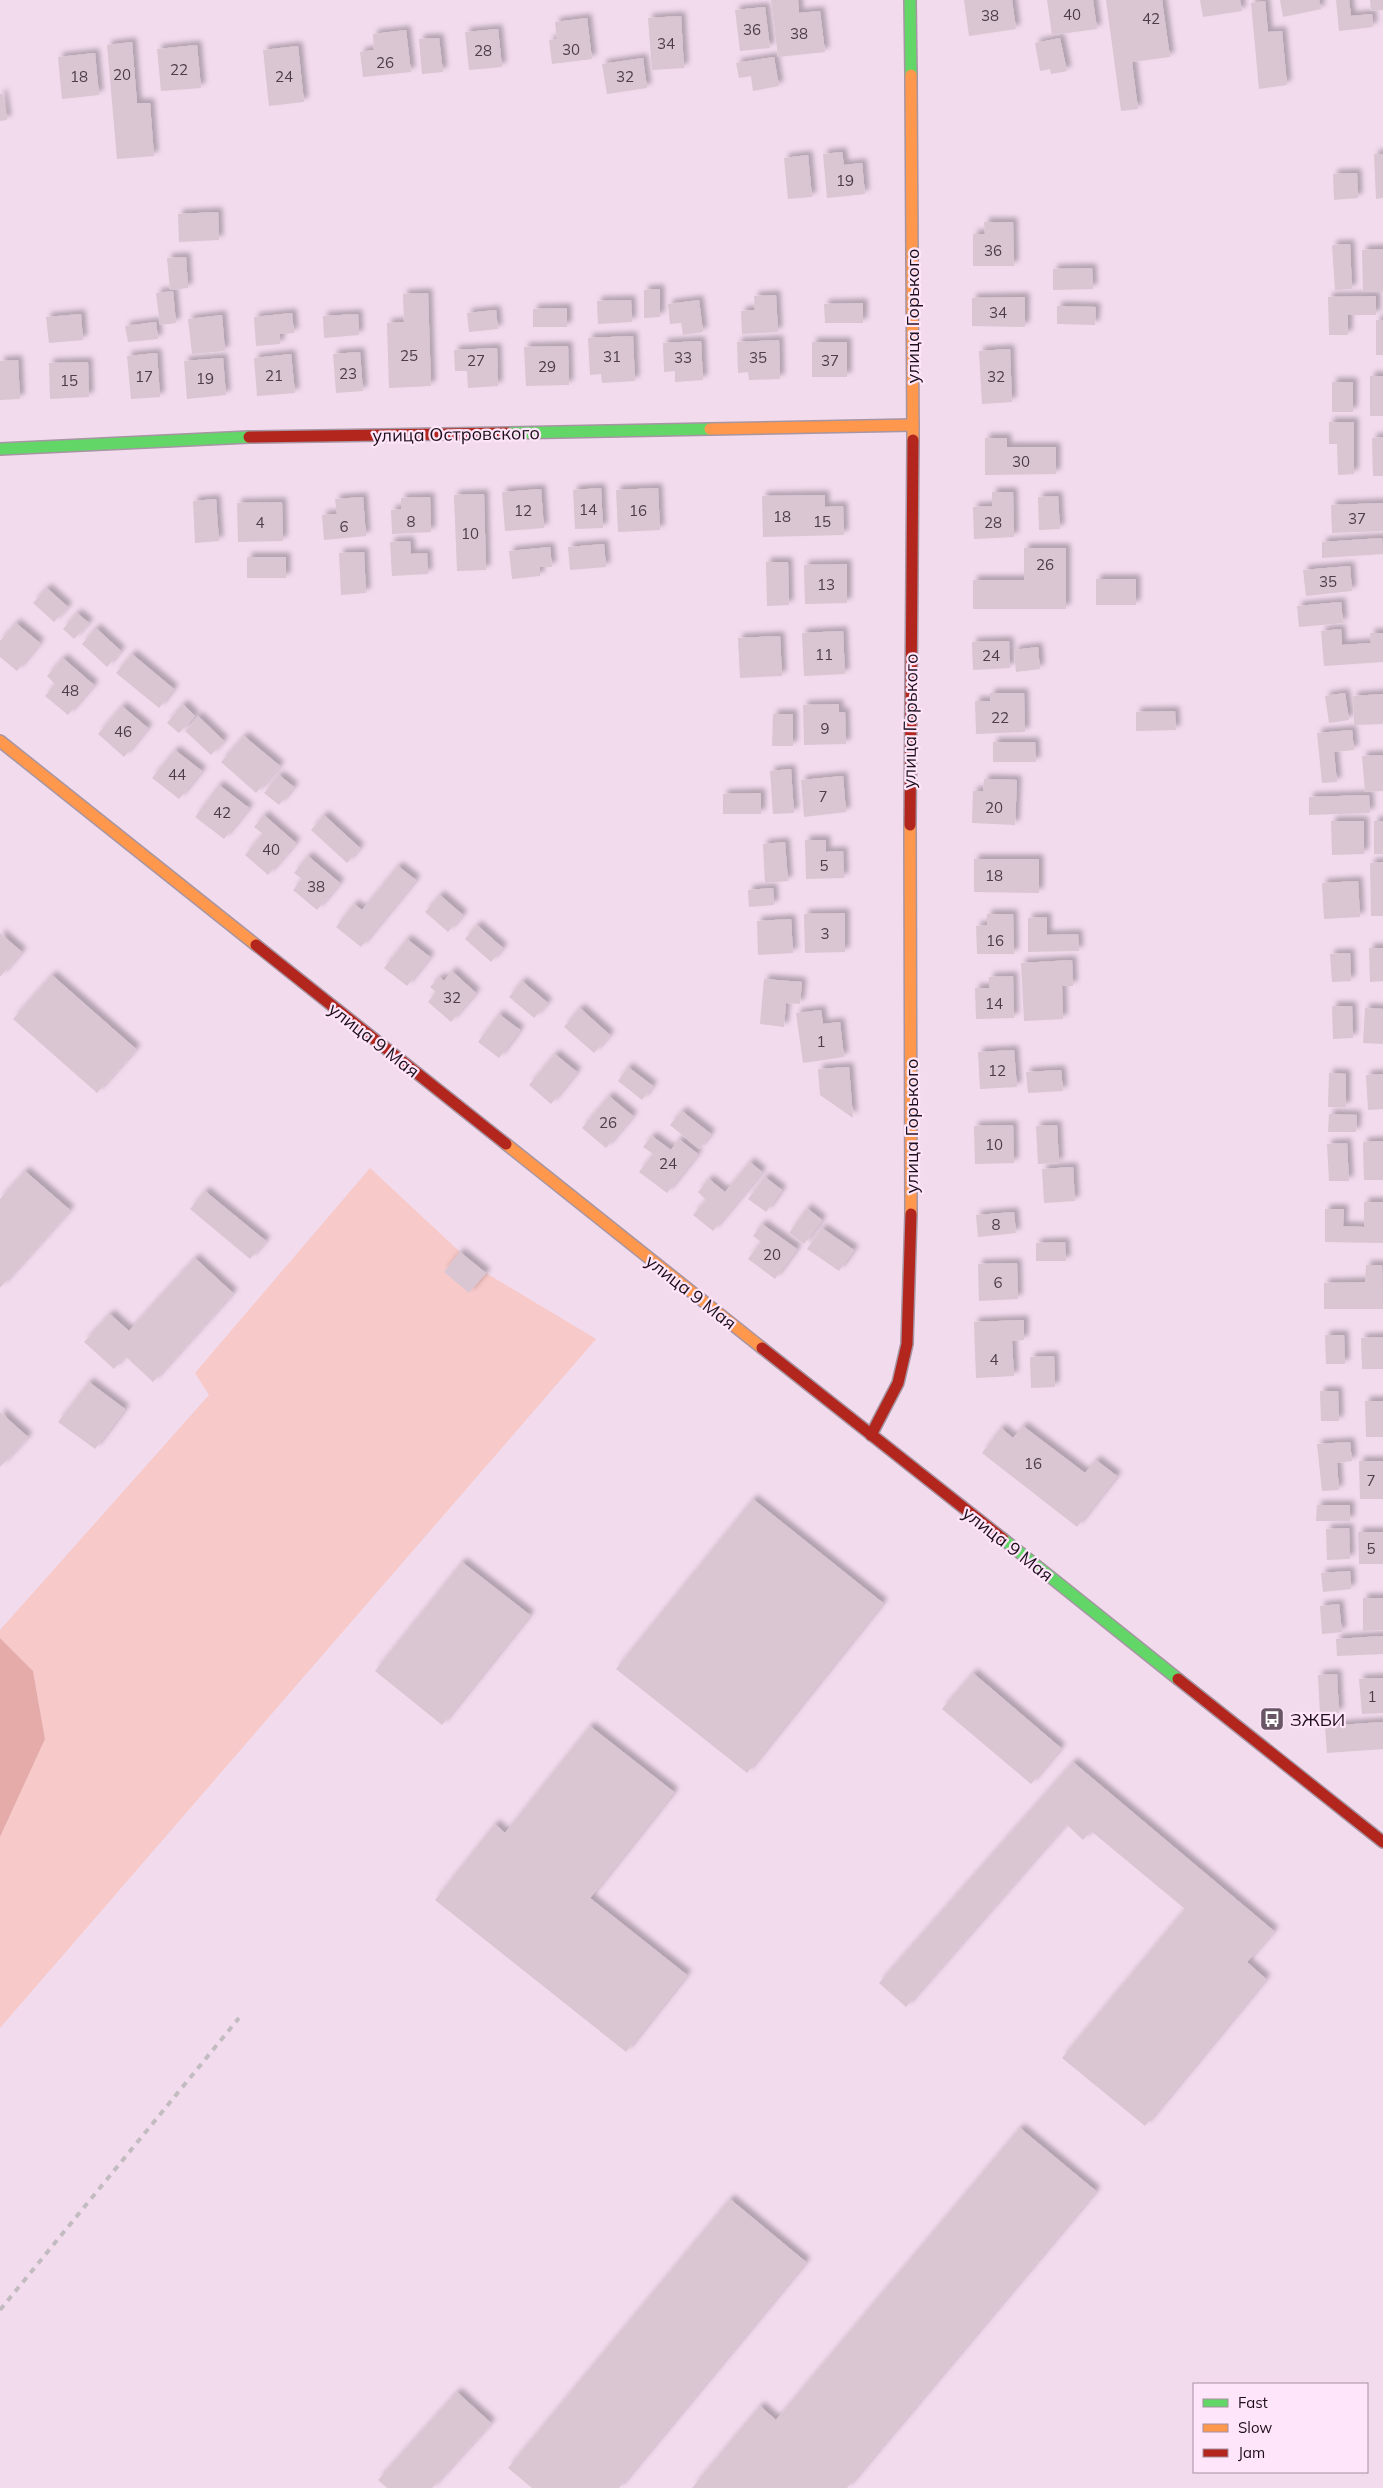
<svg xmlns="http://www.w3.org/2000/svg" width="1383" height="2488" font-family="Mulish,sans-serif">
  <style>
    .green { fill: #f7c9c8 }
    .forest { fill: #e4aba8 }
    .building { fill: #dac6d2; filter: url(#shadow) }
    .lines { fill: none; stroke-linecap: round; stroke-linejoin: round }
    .fast-casing { stroke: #a695a3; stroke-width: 14 }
    .slow-casing { stroke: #a695a3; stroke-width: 14 }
    .jam-casing { stroke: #a695a3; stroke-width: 14 }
    .fast { stroke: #63d668; stroke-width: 11 }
    .slow { stroke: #ff974d; stroke-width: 11 }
    .jam { stroke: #b3261e; stroke-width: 11 }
    .rail { stroke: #c2bcc0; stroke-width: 4; stroke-dasharray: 6 6; stroke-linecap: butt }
    .labels { text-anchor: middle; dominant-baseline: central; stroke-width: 4.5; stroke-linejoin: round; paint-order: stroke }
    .number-label { font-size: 15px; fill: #4c3d49 }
    .street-label { font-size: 18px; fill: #1d0f1b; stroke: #ffe5f9 }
    .poi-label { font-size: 18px; fill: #1d0f1b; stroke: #ffe5f9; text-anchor: start }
  </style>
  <defs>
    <filter id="shadow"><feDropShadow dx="4.5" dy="-4.5" stdDeviation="2.5" flood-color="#0004"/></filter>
  </defs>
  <rect width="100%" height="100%" fill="#f2dbed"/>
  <path class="green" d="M370 1168 460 1252 444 1272 469 1292 486 1273 596 1339 0 2028V1837L45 1739 33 1671 0 1638V1630L209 1395 195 1373Z"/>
  <path class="forest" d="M0 1638 33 1671 45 1739 0 1837Z"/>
  <g class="building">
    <path d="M771 0H798L799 13 820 11 825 52 778 57Z"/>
    <path d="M964 0H1012L1016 29 969 36Z"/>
    <path d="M1047 0H1093L1097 29 1052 35Z"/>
    <path d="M1106 0H1162L1170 57 1132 62 1138 109 1121 111Z"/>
    <path d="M1200 0H1240L1242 11 1203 17Z"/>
    <path d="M1280 0H1319L1321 9 1283 17Z"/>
    <path d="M1336 0H1349L1351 16 1372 14 1373 27 1339 31Z"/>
    <path d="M1370 0H1383V10L1371 11Z"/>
    <path d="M1265 1 1268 32 1282 31 1287 85 1259 89 1251 3Z"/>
    <path d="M765 7 770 48 740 51 735 10Z"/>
    <path d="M681 16 684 68 652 70 648 18Z"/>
    <path d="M587 18 592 59 552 64 549 40 557 39 555 22Z"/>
    <path d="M498 29 502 67 469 70 465 32Z"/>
    <path d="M406 30 411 72 363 77 360 52 374 50 373 34Z"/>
    <path d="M439 38 443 72 422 74 419 39Z"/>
    <path d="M1060 38 1067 71 1051 74 1050 69 1040 71 1035 43Z"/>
    <path d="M132 42 137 103H150L154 156 117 159 107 45Z"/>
    <path d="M197 45 201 88 161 91 157 49Z"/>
    <path d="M298 46 304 102 269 106 263 50Z"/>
    <path d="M95 53 99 95 62 99 58 57Z"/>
    <path d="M774 57 779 86 753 91 751 76 739 78 736 63Z"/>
    <path d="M643 58 647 88 607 94 602 64Z"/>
    <path d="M0 94H3L7 120 0 121Z"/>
    <path d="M842 152 844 165 862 163 865 194 827 198 823 154Z"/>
    <path d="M1374 154H1383V198L1376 199Z"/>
    <path d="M808 155 812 197 788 199 784 158Z"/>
    <path d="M1357 173 1358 198 1334 200 1333 174Z"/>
    <path d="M218 212 219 240 179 242 178 214Z"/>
    <path d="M984 222H1013L1014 266H973V234H985Z"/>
    <path d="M1350 244 1352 289 1335 290 1332 245Z"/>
    <path d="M1383 249V292H1363L1362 250Z"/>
    <path d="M186 257 188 288 170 290 167 258Z"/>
    <path d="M1092 268 1093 289 1053 290V269Z"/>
    <path d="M660 289V317L644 318V290Z"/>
    <path d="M173 291 176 323 160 325 156 293Z"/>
    <path d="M428 293 431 386 389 388 387 323 404 322 403 294Z"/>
    <path d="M776 295 778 332 742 334 741 311 755 310 754 296Z"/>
    <path d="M1376 296V315H1348V335H1329L1328 297Z"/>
    <path d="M1025 297V327L972 326V298Z"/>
    <path d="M631 300 632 322 598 324 597 301Z"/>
    <path d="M699 300 703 332 683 335 681 323 670 324 668 304Z"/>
    <path d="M863 303V323H825L824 304Z"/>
    <path d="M1057 306 1096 307 1095 325 1057 324Z"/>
    <path d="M567 308V327H533V309Z"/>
    <path d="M496 310 498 329 469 332 467 313Z"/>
    <path d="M292 313 294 333 280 334V344L256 346 254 317Z"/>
    <path d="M81 314 83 340 49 343 46 317Z"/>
    <path d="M358 314 359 335 324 338 323 316Z"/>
    <path d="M222 315 225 351 192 354 188 319Z"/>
    <rect x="1376" y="320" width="7" height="35"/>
    <path d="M156 322 158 339 128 342 125 326Z"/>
    <path d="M633 336 635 381 602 383 601 374 590 375 588 338Z"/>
    <path d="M779 340 780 379 749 380 748 372 738 373 737 342Z"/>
    <path d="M701 341 703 380 675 382V371L664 372 663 343Z"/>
    <rect x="812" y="342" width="35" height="35"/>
    <path d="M568 346 569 385 526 386 524 347Z"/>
    <path d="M497 348 498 386 468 388 467 371H455L454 350Z"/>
    <path d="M1010 349 1012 402 982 404 979 351Z"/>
    <path d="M360 352 363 391 336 393 333 354Z"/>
    <path d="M157 353 160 397 131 399 127 356Z"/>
    <path d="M291 354 295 393 257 396 254 358Z"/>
    <path d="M223 358 226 395 187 399 184 361Z"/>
    <path d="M18 360 20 399 0 400V361Z"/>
    <path d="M88 362 89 397 50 399 49 363Z"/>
    <rect x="1370" y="376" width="13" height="40"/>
    <rect x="1332" y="382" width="21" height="30"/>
    <path d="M1329 422H1354V474L1338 475 1337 444H1329Z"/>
    <path d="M1383 437V476H1373L1372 438Z"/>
    <path d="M985 438H1007V447H1056V474L985 475Z"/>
    <path d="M601 488 603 528 575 529 573 490Z"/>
    <path d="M658 488 660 530 618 532 616 490Z"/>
    <path d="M541 489 544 528 505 531 502 492Z"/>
    <path d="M992 492H1013L1014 537 974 539 973 507 992 506Z"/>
    <path d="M484 494 486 570 457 571 454 495Z"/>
    <path d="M825 495V507L843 506 844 535 763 537 762 496Z"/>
    <path d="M1058 496 1060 529 1039 530 1038 497Z"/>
    <path d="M363 497 366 536 324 540 322 515 337 514 335 499Z"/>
    <path d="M430 497 431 532 392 534 391 510 401 509V498Z"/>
    <path d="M216 499 219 541 195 543 193 501Z"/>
    <path d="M282 502 283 541 238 542 237 503Z"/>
    <path d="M1383 503V531L1332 533 1331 505Z"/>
    <path d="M1382 538 1383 554 1322 558V542Z"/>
    <path d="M410 541 411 554 427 553 428 574 392 576 390 542Z"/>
    <path d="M604 544 606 567 570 570 568 547Z"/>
    <path d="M550 547 552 567H540V576L512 579 509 551Z"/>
    <path d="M1024 548H1066V609H973V580H1024Z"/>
    <path d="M364 552 366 593 341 595 339 553Z"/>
    <rect x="247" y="557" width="39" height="21"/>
    <path d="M766 562H788L789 605 767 606Z"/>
    <path d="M847 564V603L805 604 804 565Z"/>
    <path d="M1350 566 1352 591 1306 596 1303 570Z"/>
    <rect x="1096" y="579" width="40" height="26"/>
    <path d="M47 588 68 607 54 622 33 603Z"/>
    <path d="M1341 602 1343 623 1299 627 1297 606Z"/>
    <path d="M77 613 89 623 74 639 63 629Z"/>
    <path d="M16 623 40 643 17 671 0 657V641Z"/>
    <path d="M96 628 121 651 107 667 82 644Z"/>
    <path d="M1341 629 1342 645 1371 643 1370 633H1383V662L1324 666 1321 631Z"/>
    <path d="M843 631 845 674 804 676 802 633Z"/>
    <path d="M780 636 782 676 740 678 738 638Z"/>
    <path d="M1009 641 1010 668 973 670 972 642Z"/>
    <path d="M1038 647 1040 669 1016 672 1014 650Z"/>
    <path d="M132 654 174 689 159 708 116 673Z"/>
    <path d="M63 658 94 685 68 715 45 696 55 684 47 676Z"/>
    <path d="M990 693H1024L1025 732 976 734 975 701H990Z"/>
    <path d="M1345 693 1349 720 1329 723 1325 696Z"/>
    <path d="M1383 694V724L1354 725 1353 696Z"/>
    <path d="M183 704 195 716 179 733 167 723Z"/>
    <path d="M839 704V712H845L846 744 804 745 803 705Z"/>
    <path d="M122 706 148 728 124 757 98 734Z"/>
    <path d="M1175 711 1176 730 1136 731V712Z"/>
    <path d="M773 714H793V746H772Z"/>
    <path d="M198 716 224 741 211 755 185 731Z"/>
    <path d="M1352 730 1354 750 1334 752 1337 782 1322 783 1317 733Z"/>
    <path d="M244 736 280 766 256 793 221 762Z"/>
    <path d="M993 742H1035L1036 762H993Z"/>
    <path d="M175 750 202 771 179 799 152 778Z"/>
    <path d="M1383 755V791L1365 792 1362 756Z"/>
    <path d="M791 769 794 813 773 814 770 771Z"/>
    <path d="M279 775 294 787 279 805 264 793Z"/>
    <path d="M843 776 846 812 804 817 801 780Z"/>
    <path d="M984 779 1017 780 1015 825 972 823 973 791H983Z"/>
    <path d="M219 785 249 808 224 839 195 817Z"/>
    <path d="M761 793V814H723V794Z"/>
    <path d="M1369 795 1370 813 1309 815V797Z"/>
    <path d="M264 815 296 843 268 875 245 855 263 834 254 827Z"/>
    <path d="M324 815 360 848 347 863 311 830Z"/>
    <path d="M1331 821H1364V854L1332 855Z"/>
    <rect x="1374" y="821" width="9" height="33"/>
    <path d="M805 840H826V852L843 851 844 878 806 879Z"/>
    <path d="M785 842 788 881 765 883 763 844Z"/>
    <path d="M308 856 340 883 317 910 293 890 302 879 294 873Z"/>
    <path d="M974 859H1039V893L974 892Z"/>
    <path d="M1383 862V916H1371L1370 863Z"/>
    <path d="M398 866 416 880 361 947 336 927 354 904 362 910Z"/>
    <path d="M1358 881 1360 917 1324 919 1322 883Z"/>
    <path d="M773 888 774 905 749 907 748 890Z"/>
    <path d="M440 895 463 915 448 932 425 912Z"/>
    <path d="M845 913V952L805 953 804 914Z"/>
    <path d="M987 914H1013L1014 954H977L976 926 987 925Z"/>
    <path d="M1047 917V935L1078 934 1079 951 1028 952V918Z"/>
    <path d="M791 919 793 953 758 955 757 921Z"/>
    <path d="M477 925 503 948 491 962 465 939Z"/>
    <path d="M0 933 22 952 0 977Z"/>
    <path d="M407 939 430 957 407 986 384 968Z"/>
    <path d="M1369 948H1383V981L1370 982Z"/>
    <path d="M1350 953 1351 981 1332 982 1330 954Z"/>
    <path d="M1072 960 1073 986H1062L1063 1019 1024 1021 1021 963Z"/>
    <path d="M452 971 476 993 451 1022 428 1002 436 992 430 987 440 977 444 981Z"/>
    <path d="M52 975 136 1049 97 1093 13 1019Z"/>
    <path d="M1013 976 1014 1018 976 1019 975 988H989V977Z"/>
    <path d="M764 979 802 982 800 1004 786 1003 784 1027 760 1024Z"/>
    <path d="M522 981 548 1003 534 1018 509 997Z"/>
    <path d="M1332 1006H1352L1353 1038 1333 1039Z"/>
    <path d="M580 1008 610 1035 594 1053 564 1027Z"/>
    <path d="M1365 1008 1383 1009V1044L1363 1043Z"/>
    <path d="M821 1010 823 1024 840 1022 844 1057 803 1063 796 1013Z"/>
    <path d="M499 1014 520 1030 499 1058 478 1042Z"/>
    <path d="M1014 1050 1017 1087 980 1089 978 1052Z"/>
    <path d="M555 1054 577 1072 551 1104 529 1085Z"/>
    <path d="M628 1067 653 1086 642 1100 618 1081Z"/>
    <path d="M849 1067 853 1118 820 1095 818 1069Z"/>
    <path d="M1061 1070 1063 1091 1028 1093 1026 1072Z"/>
    <path d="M1329 1073 1346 1074V1107H1328Z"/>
    <path d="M1383 1074V1109L1368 1110 1366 1075Z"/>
    <path d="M609 1096 633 1116 606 1148 582 1128Z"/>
    <path d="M682 1111 711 1134 699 1149 670 1125Z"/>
    <path d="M1329 1114 1357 1115 1356 1132H1328Z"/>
    <path d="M1013 1125 1014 1163 975 1164 974 1126Z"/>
    <path d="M1057 1125 1059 1163 1038 1164 1036 1126Z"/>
    <path d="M652 1136 671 1150 679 1139 698 1154 667 1193 639 1172 653 1154 643 1147Z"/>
    <path d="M1383 1141V1180H1364L1363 1142Z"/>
    <path d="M1347 1143 1349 1181H1329L1327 1144Z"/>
    <path d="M750 1162 762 1172 713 1231 693 1215 706 1200 698 1192 709 1179 725 1192Z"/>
    <path d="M1073 1167 1075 1201 1044 1203 1042 1169Z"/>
    <path d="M25 1171 70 1210 0 1288V1199Z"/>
    <path d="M765 1177 782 1190 766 1212 748 1199Z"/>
    <path d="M205 1191 266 1241 250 1259 190 1209Z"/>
    <path d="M1364 1202H1383V1243L1325 1242V1209H1344L1343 1226 1364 1227Z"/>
    <path d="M807 1208 822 1220 804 1244 789 1233Z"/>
    <path d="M1014 1212 1016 1233 978 1237 976 1215Z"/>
    <path d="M762 1224 797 1249 775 1279 748 1259 761 1242 753 1236Z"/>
    <path d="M822 1228 854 1250 839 1271 807 1249Z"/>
    <path d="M1065 1242 1066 1261H1036V1243Z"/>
    <path d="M460 1252 486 1273 469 1293 444 1272Z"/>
    <path d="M195 1258 233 1293 153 1382 125 1356 114 1369 84 1342 110 1314 129 1331Z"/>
    <path d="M1017 1263 1018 1299 979 1301 978 1264Z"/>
    <path d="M1366 1265H1382L1383 1309H1324V1283L1365 1282Z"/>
    <path d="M1024 1320V1340L1012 1341 1014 1376 976 1378 974 1322Z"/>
    <path d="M1325 1335H1344L1345 1364H1326Z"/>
    <path d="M1383 1337V1369H1362L1361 1338Z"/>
    <path d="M1054 1356 1055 1387 1031 1388 1030 1357Z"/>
    <path d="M89 1382 125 1409 95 1449 58 1422Z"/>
    <path d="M1320 1391H1338L1339 1421H1321Z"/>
    <path d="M1365 1401H1383V1437H1366Z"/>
    <path d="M0 1412 28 1437 0 1467Z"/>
    <path d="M1023 1426 1085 1473 1096 1460 1117 1476 1077 1527 982 1453 1001 1428 1013 1438Z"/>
    <path d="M1350 1442 1352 1461 1337 1463 1339 1490 1322 1491 1317 1444Z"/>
    <path d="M1359 1461H1383V1499H1360Z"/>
    <path d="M753 1499 883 1603 747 1773 616 1669Z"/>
    <path d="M1317 1505H1350V1521H1316Z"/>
    <path d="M1349 1528 1350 1559 1327 1560 1326 1529Z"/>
    <path d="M1358 1532H1383V1564H1359Z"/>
    <path d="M462 1562 530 1615 442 1725 375 1671Z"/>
    <path d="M1350 1571 1351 1589 1323 1592 1321 1573Z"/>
    <path d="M1363 1598H1383V1630L1363 1631Z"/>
    <path d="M1339 1604 1342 1632 1322 1634 1320 1606Z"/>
    <path d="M1383 1636V1654L1337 1656 1336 1639Z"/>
    <path d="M973 1673 1061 1748 1031 1784 942 1709Z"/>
    <path d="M1337 1674 1339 1713 1320 1714 1318 1675Z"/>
    <path d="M1383 1678V1713L1362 1714 1359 1679Z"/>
    <path d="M1383 1722V1749L1327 1753 1325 1726Z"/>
    <path d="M590 1726 674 1792 590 1898 687 1975 626 2052 435 1900 495 1824 505 1833Z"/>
    <path d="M1073 1762 1274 1931 1247 1962 1266 1979 1145 2126 1062 2058 1185 1909 1091 1831 1083 1840 1066 1824 906 2007 879 1983Z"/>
    <path d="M1020 2128 1096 2191 847 2488H692L760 2406 776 2420Z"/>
    <path d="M730 2199 806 2262 619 2488H532L508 2468Z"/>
    <path d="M457 2392 491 2423 432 2488H387L378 2480Z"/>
  </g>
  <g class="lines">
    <defs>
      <g id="fast">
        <path d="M910 0 911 75"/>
        <path d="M508 433 710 429"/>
        <path d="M0 449 249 437"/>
        <path d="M1003 1539 1178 1679"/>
      </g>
      <g id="slow">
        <path d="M911 75 913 440"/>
        <path d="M710 429 913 425"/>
        <path d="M0 741 256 945"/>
        <path d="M910 825 911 1214"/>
        <path d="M506 1144 762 1348"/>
      </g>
      <g id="jam">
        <path d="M249 437 508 433"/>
        <path d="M910 825 913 440"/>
        <path d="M256 945 506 1144"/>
        <path d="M762 1348 1003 1539"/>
        <path d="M871 1435 898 1383 907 1344 911 1214"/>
        <path d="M1178 1679 1383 1842"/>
      </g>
    </defs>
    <use href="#fast" class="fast-casing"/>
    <use href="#slow" class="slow-casing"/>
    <use href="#jam" class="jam-casing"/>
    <use href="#fast" class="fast"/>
    <use href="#slow" class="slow"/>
    <use href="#jam" class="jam"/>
    <path class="rail" d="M0 2310 239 2018"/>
  </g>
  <defs>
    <symbol id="bus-square" viewBox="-11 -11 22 22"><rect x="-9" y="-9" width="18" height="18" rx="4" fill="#685664" stroke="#ffe5f9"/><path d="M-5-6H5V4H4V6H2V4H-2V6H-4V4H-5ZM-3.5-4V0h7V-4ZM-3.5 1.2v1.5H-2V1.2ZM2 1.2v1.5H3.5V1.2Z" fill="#fff"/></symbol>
  </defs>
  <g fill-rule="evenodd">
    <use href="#bus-square" x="1258" y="1705" width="28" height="28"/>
  </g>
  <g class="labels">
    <g class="number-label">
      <text x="1072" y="14">40</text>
      <text x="990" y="15">38</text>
      <text x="1151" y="18">42</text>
      <text x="752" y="29">36</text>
      <text x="799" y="33">38</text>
      <text x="666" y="43">34</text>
      <text x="571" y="49">30</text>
      <text x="483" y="50">28</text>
      <text x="385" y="62">26</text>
      <text x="179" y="69">22</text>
      <text x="122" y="74">20</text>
      <text x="79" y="76">18</text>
      <text x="284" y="76">24</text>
      <text x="625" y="76">32</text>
      <text x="845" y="180">19</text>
      <text x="993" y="250">36</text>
      <text x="998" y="312">34</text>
      <text x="409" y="355">25</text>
      <text x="612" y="356">31</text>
      <text x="683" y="357">33</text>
      <text x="758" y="357">35</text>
      <text x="476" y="360">27</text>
      <text x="830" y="360">37</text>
      <text x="547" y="366">29</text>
      <text x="348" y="373">23</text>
      <text x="274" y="375">21</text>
      <text x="144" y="376">17</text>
      <text x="996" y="376">32</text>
      <text x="205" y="378">19</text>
      <text x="69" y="380">15</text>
      <text x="1021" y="461">30</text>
      <text x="588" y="509">14</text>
      <text x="523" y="510">12</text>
      <text x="638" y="510">16</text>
      <text x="782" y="516">18</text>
      <text x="1357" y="518">37</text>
      <text x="411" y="521">8</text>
      <text x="822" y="521">15</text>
      <text x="260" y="522">4</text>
      <text x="993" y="522">28</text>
      <text x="344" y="526">6</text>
      <text x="470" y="533">10</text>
      <text x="1045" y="564">26</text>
      <text x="1328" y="581">35</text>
      <text x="826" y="584">13</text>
      <text x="824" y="654">11</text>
      <text x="991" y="655">24</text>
      <text x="70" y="690">48</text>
      <text x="1000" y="717">22</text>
      <text x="825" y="728">9</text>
      <text x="123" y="731">46</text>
      <text x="177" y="774">44</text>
      <text x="823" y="796">7</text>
      <text x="994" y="807">20</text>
      <text x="222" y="812">42</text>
      <text x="271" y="849">40</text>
      <text x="824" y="865">5</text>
      <text x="994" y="875">18</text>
      <text x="316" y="886">38</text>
      <text x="825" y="933">3</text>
      <text x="995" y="940">16</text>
      <text x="452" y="997">32</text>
      <text x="994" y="1003">14</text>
      <text x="821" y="1041">1</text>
      <text x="997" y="1070">12</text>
      <text x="608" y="1122">26</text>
      <text x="994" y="1144">10</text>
      <text x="668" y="1163">24</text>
      <text x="996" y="1224">8</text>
      <text x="772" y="1254">20</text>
      <text x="998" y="1282">6</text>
      <text x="994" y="1359">4</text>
      <text x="1033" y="1463">16</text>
      <text x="1371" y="1480">7</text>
      <text x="1371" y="1548">5</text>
      <text x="1372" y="1696">1</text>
    </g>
    <g class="street-label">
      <text transform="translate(912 316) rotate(-90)">улица Горького</text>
      <text transform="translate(456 434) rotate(-1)">улица Островского</text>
      <text transform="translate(910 721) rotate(-89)">улица Горького</text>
      <text transform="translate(374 1040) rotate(38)">улица 9 Мая</text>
      <text transform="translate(911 1126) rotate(-90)">улица Горького</text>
      <text transform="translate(691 1292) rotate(38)">улица 9 Мая</text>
      <text transform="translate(1008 1544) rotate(38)">улица 9 Мая</text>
    </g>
    <g class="poi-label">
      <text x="1290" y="1719">ЗЖБИ</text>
    </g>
  </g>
  <rect x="1193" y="2383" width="175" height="90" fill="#ffe5f9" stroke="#a58fa0"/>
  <rect x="1203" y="2399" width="25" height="8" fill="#63d668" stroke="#a58fa0"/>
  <text x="1238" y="2408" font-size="15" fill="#1d0f1b">Fast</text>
  <rect x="1203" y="2424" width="25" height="8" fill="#ff974d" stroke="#a58fa0"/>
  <text x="1238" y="2433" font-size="15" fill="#1d0f1b">Slow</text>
  <rect x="1203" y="2449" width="25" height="8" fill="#b3261e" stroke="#a58fa0"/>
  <text x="1238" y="2458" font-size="15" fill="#1d0f1b">Jam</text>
</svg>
